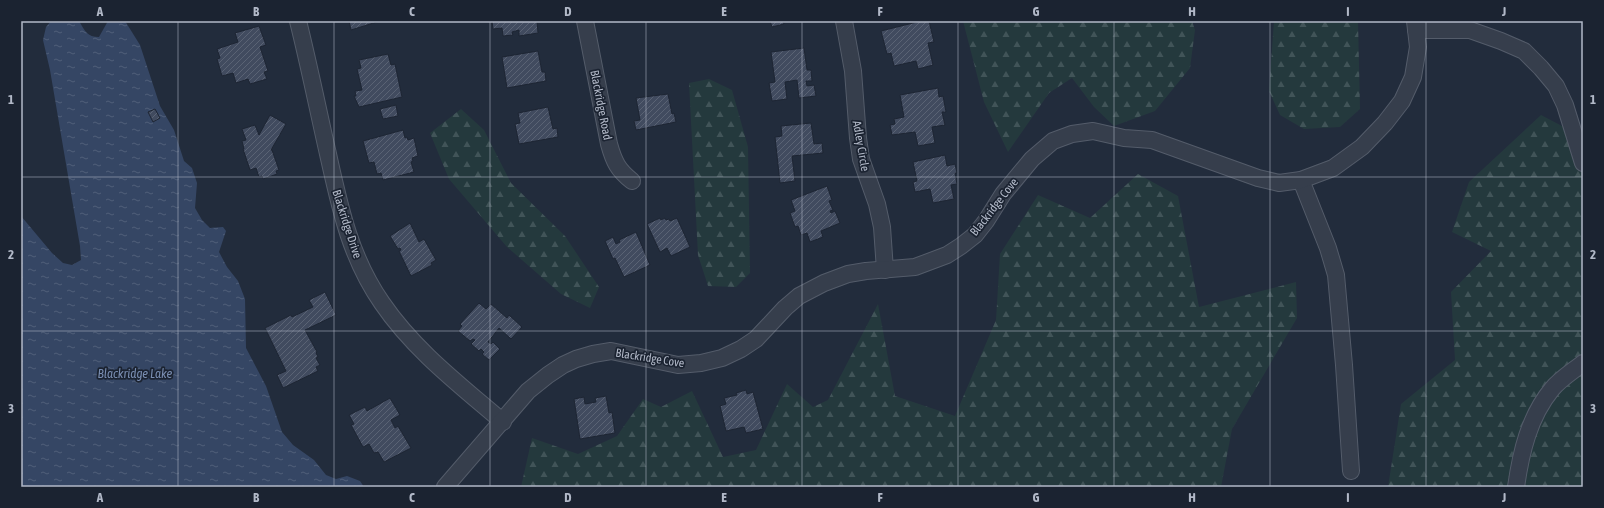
<svg xmlns="http://www.w3.org/2000/svg" width="1604" height="508" font-family="'Asap Condensed',sans-serif">
  <style>
    .forest { fill: url(#forest-firs) }
    .water { fill: url(#water-ripples) }
    .building { fill: url(#building-hatch); stroke: #1d2533 }
    .lines { fill: none; stroke-linecap: round; stroke-linejoin: round }
    .minor-casing { stroke: #545c6a; stroke-width: 18 }
    .minor { stroke: #363e4c; stroke-width: 16 }
    .grid { fill: none; stroke: #b2b9c8; stroke-width: 1; stroke-opacity: 0.55 }
    .labels { text-anchor: middle; dominant-baseline: central; stroke-width: 3.5; stroke-linejoin: round; paint-order: stroke }
    .street-label { font-size: 12px; fill: #b2b9c8; stroke: #1b2331 }
    .water-label { font-size: 13px; font-style: italic; fill: #798db1; stroke: #1b2331 }
    .neatline { fill: none; stroke: #b2b9c8; stroke-width: 1.5 }
    .grid-label { font-size: 13px; text-anchor: middle; font-weight: bold; fill: #b2b9c8 }
  </style>
  <defs>
    <pattern id="forest-firs" width="22" height="20" patternUnits="userSpaceOnUse"><rect width="22" height="20" fill="#24393d"/><path d="M5 1l3.5 6h-7zM16 11l3.5 6h-7z" fill="#415458"/></pattern>
    <pattern id="water-ripples" width="26" height="14" patternUnits="userSpaceOnUse"><rect width="26" height="14" fill="#354664"/><path d="M2 4q2-2 4 0t4 0M15 11q2-2 4 0t4 0" fill="none" stroke="#505f79"/></pattern>
    <pattern id="building-hatch" width="6" height="6" patternUnits="userSpaceOnUse"><rect width="6" height="6" fill="#414b5f"/><path d="M-1 1l2-2M0 6l6-6M5 7l2-2" fill="none" stroke="#5a6374"/></pattern>
  </defs>
  <rect width="100%" height="100%" fill="#222c3c"/>
  <g class="forest">
    <path d="M963 21H1192L1195 30 1190 68 1155 111 1114 126 1094 107 1072 78 1049 93 1008 152 984 102Z"/>
    <path d="M1274 21H1358L1360 109 1340 127 1304 129 1280 115 1269 91Z"/>
    <path d="M709 79 732 90 748 147 750 273 736 287 708 286 698 255 689 83Z"/>
    <path d="M461 109 484 130 511 183 565 236 599 287 590 308 561 294 507 247 449 179 430 133Z"/>
    <path d="M1541 115 1583 137V487H1388L1401 404 1455 360 1451 292 1491 251 1452 232 1469 182Z"/>
    <path d="M1138 174 1178 196 1199 307 1296 282 1297 318 1232 429 1221 487H521L532 438 578 454 617 436 643 399 661 407 692 391 723 457 756 450 787 384 813 407 828 400 878 304 895 396 955 416 996 320 1000 254 1038 195 1090 218Z"/>
  </g>
  <path class="water" d="M51 21H79C85 31 87 37 99 37L108 21H125L140 45 160 106 174 130 184 161 192 168 197 183 195 208 202 220 210 228 223 227 226 231 219 252 227 267 238 281 245 299 246 348 266 386 282 432 293 445 314 460 326 475 336 479 347 476 360 481 364 487H21V216L52 253 63 263 72 265 81 260 80 246 50 70 43 40 46 27Z"/>
  <g class="building">
    <path d="M349 21H380L351 30Z"/>
    <path d="M492 21H537L538 33 519 36V30L512 32 513 35 503 36 502 28 493 29Z"/>
    <path d="M770 21H783L784 24 772 27Z"/>
    <path d="M921 21H929L934 42 928 43 933 65 918 69 916 61 894 66 891 53 887 54 881 31Z"/>
    <path d="M259 26 266 45 260 47 268 71 264 72 267 79 250 84 248 79 236 83 233 73 222 76 217 59 220 58 217 49 238 42 235 33Z"/>
    <path d="M804 48 807 70H811L812 81H806L807 86 814 85 816 96 799 98 797 80 785 82 787 99 772 101 769 83 775 82 771 52Z"/>
    <path d="M538 51 542 72H545L546 81 507 88 502 57Z"/>
    <path d="M388 54 391 65 395 64 402 97 359 107 354 96H356L355 91 362 90 357 69 361 68 359 60Z"/>
    <path d="M938 88 939 97 943 96 946 112H942L945 125 932 127 935 143 918 146 915 132 892 135 890 125 895 124 894 119 904 117 900 95Z"/>
    <path d="M668 94 672 114 674 113 676 122 636 130 634 121 640 120 636 98Z"/>
    <path d="M396 105 398 116 383 119 380 109Z"/>
    <path d="M548 107 553 129 557 128 558 137 519 144 515 124 520 123 518 113Z"/>
    <path d="M155 109 160 118 153 122 148 112Z"/>
    <path d="M270 115 286 124 271 150H272L279 170 276 171 277 174 263 179 262 176 259 177 256 168 250 170 243 149H244L242 141 246 140 242 129 255 125 259 135Z"/>
    <path d="M811 123 814 144 822 143 823 153 792 156 795 181 780 183 775 137 782 136 781 126Z"/>
    <path d="M403 130 405 138 407 137 408 140 414 138 418 156 412 158 413 161 411 162 414 172 383 180 381 173 377 174 374 162 369 163 363 141Z"/>
    <path d="M945 155 947 166 955 164 957 173H955L957 184 951 185 954 199 933 203 930 189 915 192 913 182 917 181 913 162Z"/>
    <path d="M827 186 832 200 829 201 833 210 830 211 831 213 835 211 840 223 821 231 823 237 810 242 807 233 801 235 798 226 795 227 790 213 795 211 791 200Z"/>
    <path d="M660 218 661 220 665 218 666 220 669 219 670 221 677 218 690 247 671 256 667 248 660 252 647 224Z"/>
    <path d="M410 223 419 242 424 239 436 260 431 263 432 265 411 276 399 251 401 250 400 248 398 249 390 236Z"/>
    <path d="M636 232 650 265 624 277 615 258 613 259 605 241 613 237 616 244 620 242 619 240Z"/>
    <path d="M325 292 336 315 305 330 317 352 316 353 318 357 316 358 320 365 316 367 318 371 283 388 277 375 286 371 265 328 291 315 292 317 313 307 309 300Z"/>
    <path d="M479 303 486 309 491 304 507 318 509 315 522 327 511 339 499 328 488 342 491 344 493 342 500 349 489 360 482 354 484 352 481 349 479 351 471 344 475 340 473 339 470 341 458 331 462 326 460 324Z"/>
    <path d="M746 390 747 394 753 392 763 429 746 433 744 427 726 431 720 406 726 404 724 398 737 395 736 393Z"/>
    <path d="M606 396 609 413 612 412 615 433 580 439 574 399 584 397 585 404 596 402 595 398Z"/>
    <path d="M390 398 400 415 391 420 395 428 398 426 411 448 384 462 378 452 374 453 369 444 363 447 351 425 354 424 349 415 365 407 367 411Z"/>
  </g>
  <g class="lines">
    <defs>
      <g id="minor">
        <path d="M298 21C309 65 318 110 328 154 340 208 350 257 382 303 414 350 460 385 503 422"/>
        <path d="M585 21 609 144C614 162 618 170 632 181"/>
        <path d="M844 21 853 71 858 138 861 159 877 204 882 227 885 270"/>
        <path d="M1416 30H1470L1501 41 1524 51 1541 68 1556 86 1565 105 1583 163"/>
        <path d="M1301 180 1328 248 1336 275 1344 365 1351 471"/>
        <path d="M445 487 528 391 548 375 563 365 576 359 593 354 611 351 678 365 701 363 722 358 741 349 756 339 785 308 799 296 824 283 848 274 866 271 915 267 947 255 961 246 975 235 986 221 1003 194 1032 159 1053 141 1072 134 1093 131 1124 138 1152 140 1258 178 1279 183 1301 180 1333 168 1362 147 1385 123 1402 101 1413 77 1418 47 1415 21"/>
        <path d="M1516 487C1521 452 1529 417 1552 389 1560 379 1573 371 1583 363"/>
      </g>
    </defs>
    <use href="#minor" class="minor-casing"/>
    <use href="#minor" class="minor"/>
  </g>
  <path class="grid" d="M178 21V487M334 21V487M490 21V487M646 21V487M802 21V487M958 21V487M1114 21V487M1270 21V487M1426 21V487M21 177H1583M21 331H1583"/>
  <g class="labels">
    <g class="street-label">
      <text transform="translate(601 105) rotate(79)">Blackridge Road</text>
      <text transform="translate(861 146) rotate(80)">Adley Circle</text>
      <text transform="translate(994 207) rotate(-52)">Blackridge Cove</text>
      <text transform="translate(347 224) rotate(72)">Blackridge Drive</text>
      <text transform="translate(650 358) rotate(9)">Blackridge Cove</text>
    </g>
    <g class="water-label">
      <text x="135" y="373">Blackridge Lake</text>
    </g>
  </g>
  <rect width="1604" height="508" fill="none" stroke="#1b2331" stroke-width="44"/>
  <rect x="22" y="22" width="1560" height="464" class="neatline"/>
  <g class="grid-label">
    <text x="100" y="16">A</text>
    <text x="256" y="16">B</text>
    <text x="412" y="16">C</text>
    <text x="568" y="16">D</text>
    <text x="724" y="16">E</text>
    <text x="880" y="16">F</text>
    <text x="1036" y="16">G</text>
    <text x="1192" y="16">H</text>
    <text x="1348" y="16">I</text>
    <text x="1504" y="16">J</text>
    <text x="11" y="104">1</text>
    <text x="1593" y="104">1</text>
    <text x="11" y="259">2</text>
    <text x="1593" y="259">2</text>
    <text x="11" y="413">3</text>
    <text x="1593" y="413">3</text>
    <text x="100" y="502">A</text>
    <text x="256" y="502">B</text>
    <text x="412" y="502">C</text>
    <text x="568" y="502">D</text>
    <text x="724" y="502">E</text>
    <text x="880" y="502">F</text>
    <text x="1036" y="502">G</text>
    <text x="1192" y="502">H</text>
    <text x="1348" y="502">I</text>
    <text x="1504" y="502">J</text>
  </g>
</svg>
